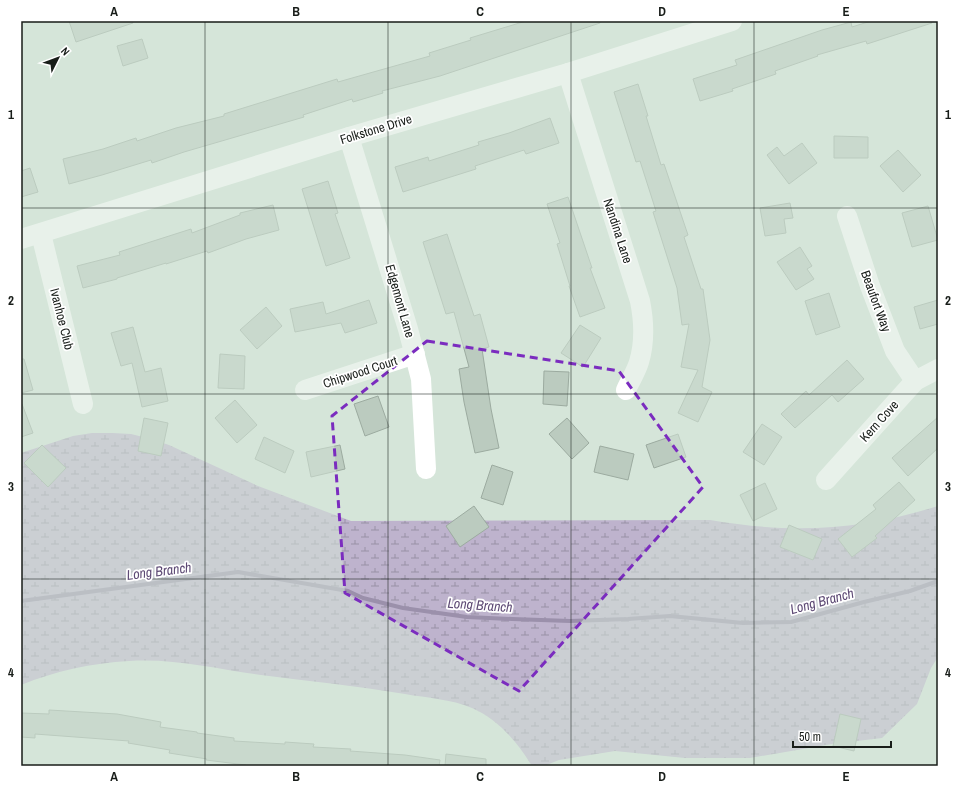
<svg xmlns="http://www.w3.org/2000/svg" width="959" height="787" font-family="'Archivo Narrow',sans-serif">
  <style>
    .wetland { fill: url(#wetland-marsh) }
    .lines { fill: none; stroke-linecap: round; stroke-linejoin: round }
    .stream { stroke: #9b90ab; stroke-width: 4 }
    .building { fill: #bbcbbf; stroke: #9caba0 }
    .minor { stroke: #fff; stroke-width: 20 }
    .marked { fill: none; stroke: #7b2cbf; stroke-width: 3; stroke-dasharray: 8 5; stroke-linejoin: round }
    .grid { fill: none; stroke: #181d19; stroke-width: 1; stroke-opacity: 0.55 }
    .labels { text-anchor: middle; dominant-baseline: central; stroke-width: 3.5; stroke-linejoin: round; paint-order: stroke }
    .street-label { font-size: 13px; fill: #181d19; stroke: #fff }
    .water-label { font-size: 14px; font-style: italic; fill: #5e4a75; stroke: #fff }
    .neatline { fill: none; stroke: #181d19; stroke-width: 1.5 }
    .grid-label { font-size: 13px; text-anchor: middle; font-weight: bold; fill: #181d19 }
  </style>
  <defs>
    <pattern id="wetland-marsh" width="20" height="14" patternUnits="userSpaceOnUse"><rect width="20" height="14" fill="#beb3cd"/><path d="M1 5h8M5 5V1M11 12h8M15 12V8" fill="none" stroke="#9991a6"/></pattern>
  </defs>
  <rect width="100%" height="100%" fill="#d5e5d9"/>
  <path class="wetland" d="M92 433H112L131 434 151 439 169 445 258 486 351 521 710 520C792 534 859 531 938 506V657L931 668 917 704 882 738 832 744 750 758H685L615 751 559 760 544 766H532C517 742 499 720 472 708 451 699 427 698 405 694 357 686 309 681 261 675 217 669 174 658 129 661 92 663 55 671 21 685V453L73 436Z"/>
  <g class="lines">
    <path class="stream" d="M21 601 238 572 348 591 363 598 403 608 467 617 512 619 570 621 628 619 670 616 743 623 791 622 864 602 910 591 938 581"/>
  </g>
  <g class="building">
    <path d="M69 21H132L133 23 76 42Z"/>
    <path d="M526 21H600V23L440 76 382 91 383 93 353 102 352 99 303 115 304 117 184 152 152 163 151 160 102 175 69 184 63 159 103 149 136 138 137 141 176 128 224 116V114L337 79 338 82 430 56 429 53 471 40 470 38Z"/>
    <path d="M871 21H931L932 23 867 44 866 41 817 55 818 56 775 71 776 74 732 89 733 91 700 101 693 79 737 65 735 60 822 30 851 22 852 27Z"/>
    <path d="M142 39 148 58 123 66 117 46Z"/>
    <path d="M638 84 648 116H646L661 165 664 164 688 235 684 237 701 289H703L710 340 702 387 712 392 698 422 678 413 698 370 681 367 689 324 682 325 677 288 653 212 656 211 640 161 636 162 614 92Z"/>
    <path d="M550 118 559 143 526 154 524 150 475 166 476 169 403 192 395 167 428 157 429 161 479 145 478 142 509 133Z"/>
    <path d="M834 136 868 137V158H834Z"/>
    <path d="M802 143 817 163 789 184 767 155 777 147 784 156Z"/>
    <path d="M898 150 921 175 903 192 880 166Z"/>
    <path d="M30 168 38 192 21 197V171Z"/>
    <path d="M328 181 338 213 335 214 350 258 326 266 302 189Z"/>
    <path d="M568 197 592 268H590L605 308 580 317 569 286H570L557 244 560 243 547 204Z"/>
    <path d="M790 203 793 218 784 219 786 233 765 236 760 208Z"/>
    <path d="M273 205 279 230 246 239 208 253 207 251 166 264V263L117 278V279L83 288 77 266 120 255 119 252 191 229 192 233 240 215V213Z"/>
    <path d="M928 206 938 240 912 247 902 213Z"/>
    <path d="M447 234 474 316 480 314 489 347 482 349 491 409 499 448 475 453 464 402 459 369 469 367 454 312 446 314 423 242Z"/>
    <path d="M800 247 812 266 807 269 814 279 796 290 777 262Z"/>
    <path d="M829 293 840 327 816 335 805 301Z"/>
    <path d="M369 300 377 323 345 333 341 323 295 332 290 309 323 302 326 314Z"/>
    <path d="M938 300V324L920 329 914 307Z"/>
    <path d="M266 307 282 326 257 349 240 330Z"/>
    <path d="M580 325 601 338 583 367 561 353Z"/>
    <path d="M133 327 145 372 161 368 168 401 142 407 132 363 121 366 111 333Z"/>
    <path d="M220 354 245 356 244 389 218 388Z"/>
    <path d="M21 359H24L33 390 21 393Z"/>
    <path d="M847 360 864 379 838 402 832 395 795 428 781 414 806 391 809 395Z"/>
    <path d="M544 371 569 372 567 406 543 404Z"/>
    <path d="M378 396 389 427 365 436 354 404Z"/>
    <path d="M235 400 257 425 237 443 215 418Z"/>
    <path d="M21 404H22L33 433 21 437Z"/>
    <path d="M938 417V448L908 476 892 458Z"/>
    <path d="M144 418 168 423 161 456 138 451Z"/>
    <path d="M567 418 589 443 572 459 549 434Z"/>
    <path d="M762 424 782 437 764 465 743 452Z"/>
    <path d="M678 434 686 457 654 468 646 445Z"/>
    <path d="M264 437 294 451 285 473 255 459Z"/>
    <path d="M42 445 66 468 48 487 24 463Z"/>
    <path d="M340 445 345 469 311 477 306 452Z"/>
    <path d="M600 446 634 454 628 480 594 472Z"/>
    <path d="M492 465 513 472 503 505 481 498Z"/>
    <path d="M899 482 915 500 875 536 877 538 852 557 838 539 876 509 873 505Z"/>
    <path d="M765 483 777 509 753 521 740 495Z"/>
    <path d="M474 506 489 527 460 547 446 526Z"/>
    <path d="M789 525 822 539 813 560 780 547Z"/>
    <path d="M49 710 117 714 161 722 160 727 197 732V733L234 738V741L285 744V742L314 744 313 747 351 749 350 751 405 755 440 760 439 766H246V765L206 760 207 759 169 753 170 750 128 743 129 741 35 734V738L21 737V713L49 714Z"/>
    <path d="M840 714 861 719 854 751 833 746Z"/>
    <path d="M446 754 486 759V766H445Z"/>
  </g>
  <g class="lines">
    <g class="minor">
      <path d="M568 73 640 301C644 321 645 342 639 362 636 372 630 381 626 390"/>
      <path d="M349 137 408 329 421 379 426 469"/>
      <path d="M847 216 870 286 895 351 915 381"/>
      <path d="M41 234 83 404"/>
      <path d="M21 239 349 137 568 73 732 21"/>
      <path d="M305 390 415 354"/>
      <path d="M826 480 915 381 938 369"/>
    </g>
  </g>
  <path d="M0 0H959V787H0ZM427 341 619 371 703 487 519 691 345 593 332 416Z" fill="#d5e5d9" fill-opacity=".55" fill-rule="evenodd"/>
  <path class="marked" d="M427 341 619 371 703 487 519 691 345 593 332 416Z"/>
  <path class="grid" d="M205 21V766M388 21V766M571 21V766M754 21V766M21 208H938M21 394H938M21 579H938"/>
  <g class="labels">
    <g class="street-label">
      <text transform="translate(376 129) rotate(-17)">Folkstone Drive</text>
      <text transform="translate(618 231) rotate(72)">Nandina Lane</text>
      <text transform="translate(400 301) rotate(74)">Edgemont Lane</text>
      <text transform="translate(876 301) rotate(70)">Beaufort Way</text>
      <text transform="translate(62 319) rotate(76)">Ivanhoe Club</text>
      <text transform="translate(360 372) rotate(-18)">Chipwood Court</text>
      <text transform="translate(879 421) rotate(-48)">Kern Cove</text>
    </g>
    <g class="water-label">
      <text transform="translate(159 571) rotate(-7)">Long Branch</text>
      <text transform="translate(822 601) rotate(-15)">Long Branch</text>
      <text transform="translate(480 605) rotate(4)">Long Branch</text>
    </g>
  </g>
  <rect width="959" height="787" fill="none" stroke="#ffffff" stroke-width="44"/>
  <g transform="translate(58 58) rotate(48)" stroke="#ffffff" stroke-width="3" paint-order="stroke">
  <path d="M0-3L7 15L0 10L-7 15Z" fill="#181d19"/>
  <text y="-6" font-size="11" font-weight="bold" text-anchor="middle" fill="#181d19">N</text>
  </g>
  <path d="M793 741v6h98v-6" fill="none" stroke="#181d19" stroke-width="2"/>
  <text x="799" y="741" font-size="12" fill="#181d19" stroke="#ffffff" stroke-width="3" paint-order="stroke">50 m</text>
  <rect x="22" y="22" width="915" height="743" class="neatline"/>
  <g class="grid-label">
    <text x="114" y="16">A</text>
    <text x="296" y="16">B</text>
    <text x="480" y="16">C</text>
    <text x="662" y="16">D</text>
    <text x="846" y="16">E</text>
    <text x="11" y="119">1</text>
    <text x="948" y="119">1</text>
    <text x="11" y="305">2</text>
    <text x="948" y="305">2</text>
    <text x="11" y="491">3</text>
    <text x="948" y="491">3</text>
    <text x="11" y="677">4</text>
    <text x="948" y="677">4</text>
    <text x="114" y="781">A</text>
    <text x="296" y="781">B</text>
    <text x="480" y="781">C</text>
    <text x="662" y="781">D</text>
    <text x="846" y="781">E</text>
  </g>
</svg>
